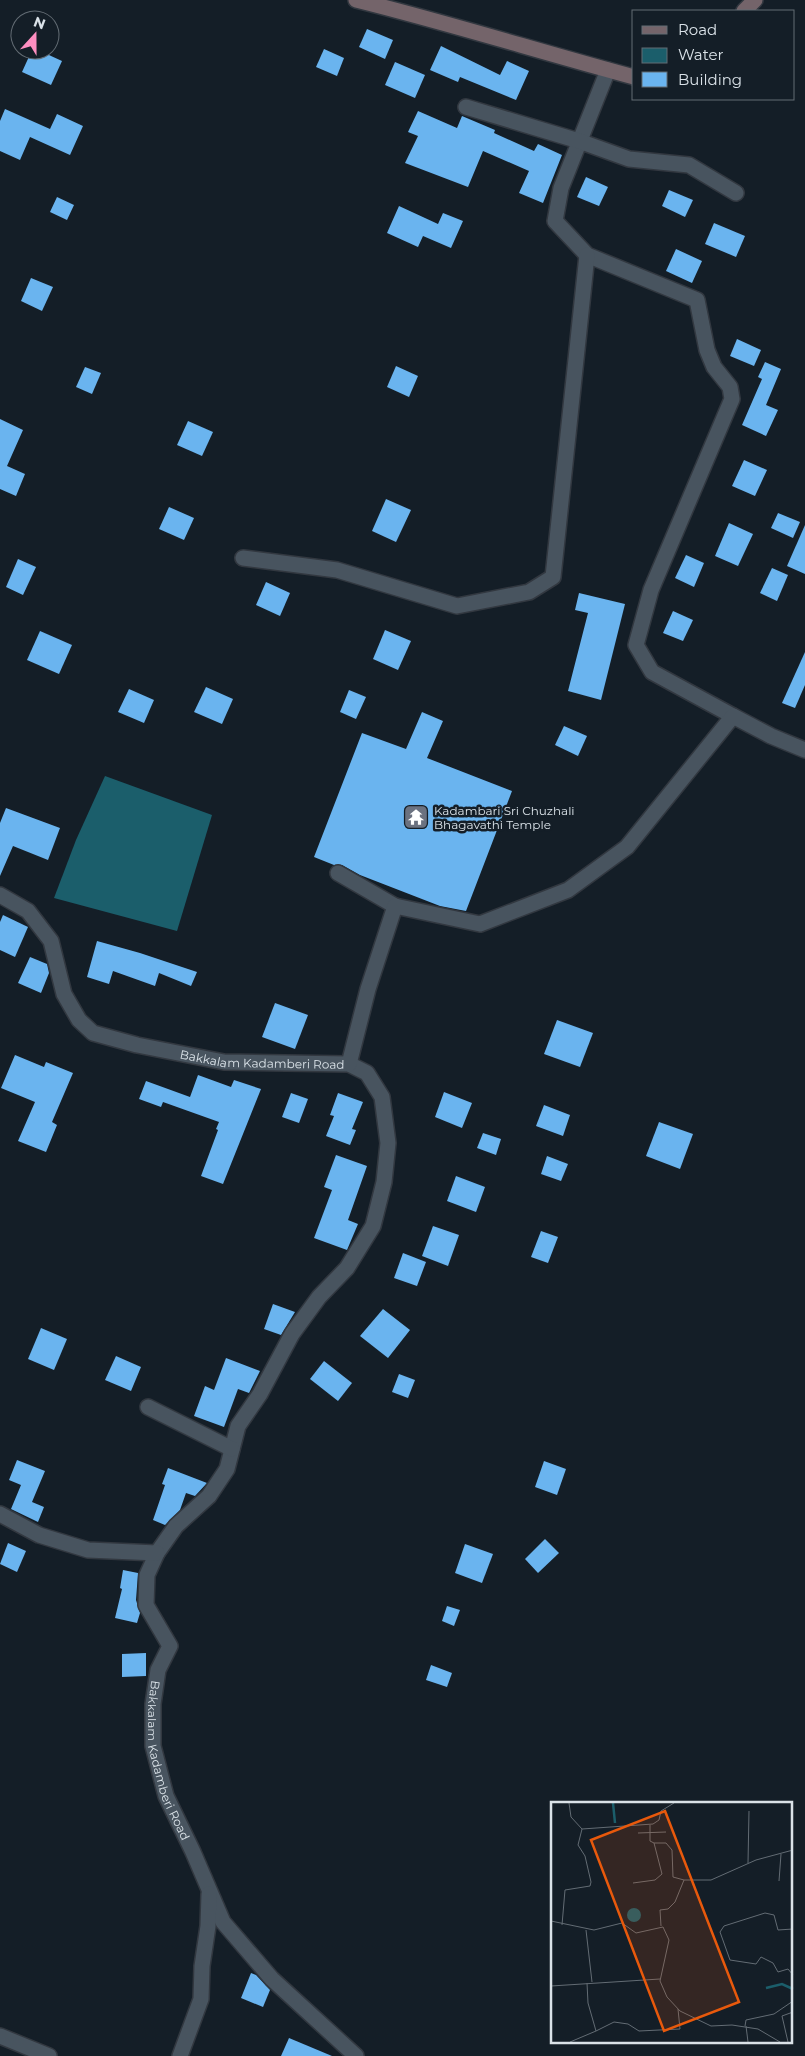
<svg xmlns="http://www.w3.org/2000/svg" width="805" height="2056" font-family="Montserrat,sans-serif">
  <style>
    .water { fill: #1b5e6b }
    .building { fill: #6ab4ef }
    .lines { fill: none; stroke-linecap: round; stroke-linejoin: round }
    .street-casing { stroke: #323840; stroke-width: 18 }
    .secondary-casing { stroke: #323840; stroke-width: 18 }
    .street { stroke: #48545f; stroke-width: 15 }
    .secondary { stroke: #74646a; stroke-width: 15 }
    .labels { text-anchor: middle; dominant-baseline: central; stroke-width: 5; stroke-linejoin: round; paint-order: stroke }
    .poi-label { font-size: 12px; fill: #dae2e8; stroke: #141e27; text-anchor: start }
    .street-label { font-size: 12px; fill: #dae2e8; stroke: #141e27 }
    .inset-river { fill: none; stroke: #1b5e6b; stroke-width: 2.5 }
    .inset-road { fill: none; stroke: #636c74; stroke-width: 1 }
    .view { fill: #e8590c; fill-opacity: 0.15; stroke: #e8590c; stroke-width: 2.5 }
    .inset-edge { fill: none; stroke: #dae2e8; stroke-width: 2.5 }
  </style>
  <rect width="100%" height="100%" fill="#141e27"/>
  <path class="water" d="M105 776 212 815 177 931 54 898 76 840Z"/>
  <g class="building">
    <path d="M367 29 393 40 385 59 359 47Z"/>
    <path d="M441 46 500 75 507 61 529 71 516 100 460 77 458 82 430 70Z"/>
    <path d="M324 49 344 58 337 76 316 67Z"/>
    <path d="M32 50H38L62 61 51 85 22 72Z"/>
    <path d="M395 62 425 75 415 98 385 85Z"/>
    <path d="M5 109 50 129 57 114 83 126 70 155 30 137 20 160 0 151V121Z"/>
    <path d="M418 111 457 128 462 116 495 130 494 133 534 151 538 144 562 155 543 203 519 193 529 171 483 151 468 187 405 163 418 136 408 132Z"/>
    <path d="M586 177 608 187 599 206 577 197Z"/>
    <path d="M669 190 693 200 685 217 662 206Z"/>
    <path d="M57 197 74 205 67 220 50 212Z"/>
    <path d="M399 206 438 224 443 213 463 221 451 248 423 236 418 247 387 233Z"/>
    <path d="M714 223 745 236 736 257 705 244Z"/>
    <path d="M676 249 702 261 692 283 666 271Z"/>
    <path d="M31 278 53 287 42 311 21 301Z"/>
    <path d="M737 339 761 350 754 366 730 356Z"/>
    <path d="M765 362 781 369 766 405 778 410 766 436 742 425 762 379 758 377Z"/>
    <path d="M396 366 418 376 409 397 387 387Z"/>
    <path d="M85 367 101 373 92 394 76 387Z"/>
    <path d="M0 419 23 430 7 466 25 474 16 496 0 489Z"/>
    <path d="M188 421 213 432 202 456 177 445Z"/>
    <path d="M744 460 767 470 755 496 732 486Z"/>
    <path d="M386 499 411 510 396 542 372 531Z"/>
    <path d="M169 507 194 518 184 540 159 529Z"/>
    <path d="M778 513 800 522 793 538 771 528Z"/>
    <path d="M729 523 753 534 738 566 715 556Z"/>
    <path d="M805 525V574L787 566Z"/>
    <path d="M686 555 704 563 694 587 675 578Z"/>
    <path d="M18 559 36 567 23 595 6 587Z"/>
    <path d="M772 568 788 575 777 601 760 593Z"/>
    <path d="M266 582 290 593 280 616 256 605Z"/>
    <path d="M579 593 625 604 601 700 568 691 588 613 575 610Z"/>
    <path d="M673 611 693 620 683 641 663 633Z"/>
    <path d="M385 630 411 641 398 670 373 659Z"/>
    <path d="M40 631 72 645 59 674 27 660Z"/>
    <path d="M805 652V685L795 708 782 703Z"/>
    <path d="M206 687 233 699 222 724 194 712Z"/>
    <path d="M129 689 154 700 144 723 118 712Z"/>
    <path d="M349 690 366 697 356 719 340 712Z"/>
    <path d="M422 712 443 721 427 758 512 791 466 911 440 906 360 875 342 865H334L314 857 362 733 406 749Z"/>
    <path d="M564 726 587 736 578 756 555 745Z"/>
    <path d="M6 808 60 828 48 860 13 846 0 876V823Z"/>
    <path d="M3 915 28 927 15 957 0 950V922Z"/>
    <path d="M97 941 140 953 197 972 191 986 159 973 155 986 113 971 109 984 87 977Z"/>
    <path d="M30 957 47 964 49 973 41 993 18 983Z"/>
    <path d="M275 1003 308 1015 295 1049 262 1037Z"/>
    <path d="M557 1020 593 1033 580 1067 544 1054Z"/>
    <path d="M15 1055 44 1067 46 1062 73 1073 52 1122 57 1125 46 1152 18 1141 35 1102 1 1088Z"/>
    <path d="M198 1075 231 1087 234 1080 261 1089 223 1184 201 1176 218 1130 216 1129 219 1122 163 1102 161 1107 139 1099 146 1081 190 1097Z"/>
    <path d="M444 1092 472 1103 462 1128 435 1117Z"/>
    <path d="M291 1093 308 1099 299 1123 282 1117Z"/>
    <path d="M338 1093 363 1102 352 1129 356 1130 350 1145 326 1136 334 1116 330 1115Z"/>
    <path d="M544 1105 570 1115 563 1136 536 1126Z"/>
    <path d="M659 1122 693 1134 680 1169 646 1156Z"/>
    <path d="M483 1133 501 1139 496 1155 477 1148Z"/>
    <path d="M336 1155 367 1166 348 1220 358 1224 347 1250 314 1238 332 1190 324 1187Z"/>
    <path d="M547 1156 568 1164 561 1181 541 1174Z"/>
    <path d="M456 1176 485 1187 476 1212 447 1201Z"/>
    <path d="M433 1226 459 1235 448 1266 422 1256Z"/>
    <path d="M541 1231 558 1237 548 1263 531 1257Z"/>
    <path d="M403 1253 426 1262 417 1286 394 1278Z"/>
    <path d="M273 1304 295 1312 281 1335 264 1329Z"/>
    <path d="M383 1309 410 1330 388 1358 360 1336Z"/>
    <path d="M41 1328 67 1339 54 1370 28 1359Z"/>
    <path d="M116 1356 141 1367 131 1391 105 1380Z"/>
    <path d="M226 1358 260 1371 249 1393 238 1389 224 1427 194 1416 205 1386 214 1390Z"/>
    <path d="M324 1361 352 1383 338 1401 310 1379Z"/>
    <path d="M399 1374 415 1380 408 1398 392 1392Z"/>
    <path d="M17 1460 45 1471 32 1502 44 1507 38 1522 11 1509 21 1485 9 1480Z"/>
    <path d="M544 1461 566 1469 557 1495 535 1487Z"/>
    <path d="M168 1468 207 1483 195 1496 186 1493 180 1510 165 1525 153 1520 165 1485 162 1484Z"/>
    <path d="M545 1539 559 1553 538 1573 525 1559Z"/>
    <path d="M8 1543 26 1551 17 1572 0 1564Z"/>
    <path d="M465 1544 493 1554 482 1583 455 1573Z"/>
    <path d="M123 1570 138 1573 136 1600 140 1613 137 1623 115 1618 122 1589 120 1588Z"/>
    <path d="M447 1606 460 1610 454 1626 442 1621Z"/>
    <path d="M146 1653V1676L122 1677V1654Z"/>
    <path d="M431 1665 452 1673 447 1687 426 1680Z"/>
    <path d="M251 1973 256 1975 270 1990 263 2007 241 1998Z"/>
    <path d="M289 2038 332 2056H281Z"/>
  </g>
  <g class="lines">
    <defs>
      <g id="street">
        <path d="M608 70 561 188 555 221 587 255 697 300 707 350 714 367 730 387 732 399 651 590 636 645 652 672 733 716"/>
        <path d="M466 107 579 141 629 159 689 165 736 193"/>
        <path d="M243 558 337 570 457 606 529 592 553 577 587 255"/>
        <path d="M338 873 395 906"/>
        <path id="s1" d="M0 895 28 911 51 941 64 994 79 1020 93 1033 137 1045 224 1062 349 1064 367 1073 382 1097 388 1143 384 1182 373 1226 347 1268 319 1297 292 1334 260 1394 238 1426 227 1469 209 1496 176 1526 157 1553 147 1575 146 1605 170 1646 158 1670 153 1704V1746L166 1796 193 1852 223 1922 272 1979 356 2056"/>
        <path d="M349 1064 368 989 395 906 480 924 568 890 627 847 733 716 771 736 805 750"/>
        <path d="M148 1407 232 1449"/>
        <path d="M0 1514 39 1535 88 1550 157 1553"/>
        <path d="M0 2036 49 2056"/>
        <path d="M180 2056 201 1999 202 1966 208 1926 209 1894"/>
      </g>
      <g id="secondary">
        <path d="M356 0C449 23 541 52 634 77"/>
        <path d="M744 11 755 0"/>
      </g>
    </defs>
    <use href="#street" class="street-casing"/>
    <use href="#secondary" class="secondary-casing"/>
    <use href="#street" class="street"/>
    <use href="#secondary" class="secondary"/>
  </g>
  <defs>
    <symbol id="temple-square" viewBox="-11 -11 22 22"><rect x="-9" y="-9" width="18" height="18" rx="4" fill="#6b7280" stroke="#141e27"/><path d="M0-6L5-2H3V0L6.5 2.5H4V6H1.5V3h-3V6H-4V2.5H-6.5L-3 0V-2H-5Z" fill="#fff"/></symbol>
  </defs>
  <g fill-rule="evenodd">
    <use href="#temple-square" x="402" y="803" width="28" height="28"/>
  </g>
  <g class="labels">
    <g class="poi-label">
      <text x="434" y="810">Kadambari Sri Chuzhali<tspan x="434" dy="14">Bhagavathi Temple</tspan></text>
    </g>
    <g class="street-label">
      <text stroke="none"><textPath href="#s1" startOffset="346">Bakkalam Kadamberi Road</textPath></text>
      <text stroke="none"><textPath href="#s1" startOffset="1231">Bakkalam Kadamberi Road</textPath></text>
    </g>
  </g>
  <g transform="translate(551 1802)">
    <rect width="241" height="241" fill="#141e27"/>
    <path d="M76 113a7 7 0 1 1 14 0a7 7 0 1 1-14 0Z" fill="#1b5e6b"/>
    <path class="inset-river" d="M62 1 64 21M215 186 231 182 242 187"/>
    <path class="inset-road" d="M18 1 20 15 31 27 102 22 108 18 110 9 123 1M87 31 115 30M103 41H115L121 48 122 75 133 78M197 61 198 9M228 79 230 52M82 81 104 78 111 72 103 41 99 39V23M0 119 43 128 71 121 85 131 112 125 118 138 109 179 116 195 129 209 160 224 181 223 207 227 229 240M11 123 14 88 39 84 40 80 34 54 27 43 31 27M110 124 109 108 117 107 124 100 133 78H160L205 58 242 48M242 127 227 128 223 113 214 111 173 124 169 130 179 158 205 162 210 155 222 161 227 170 237 167 242 173M35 128 41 180M36 181 37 201 45 229 63 220 77 222 88 229 129 227 127 207M0 184 109 177M194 224 195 218 223 212 242 199M195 224 197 240M19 240 45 229M237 240 231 214 242 210"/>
    <path class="view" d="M114 9 188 200 113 229 40 38Z"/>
    <rect width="241" height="241" class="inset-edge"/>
  </g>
  <rect x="632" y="10" width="162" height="90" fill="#141e27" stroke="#636c74"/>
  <rect x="642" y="26" width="25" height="8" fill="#74646a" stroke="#636c74"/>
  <text x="678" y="35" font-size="15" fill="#dae2e8">Road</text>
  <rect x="642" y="48" width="25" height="15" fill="#1b5e6b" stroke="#636c74"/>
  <text x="678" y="60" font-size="15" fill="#dae2e8">Water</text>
  <rect x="642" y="72" width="25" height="15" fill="#6ab4ef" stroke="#636c74"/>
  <text x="678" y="85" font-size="15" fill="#dae2e8">Building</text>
  <g transform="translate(35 35) rotate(21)"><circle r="24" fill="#141e27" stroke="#636c74"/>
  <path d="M0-4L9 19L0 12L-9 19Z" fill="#fd8ec0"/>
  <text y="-8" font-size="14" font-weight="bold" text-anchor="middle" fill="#dae2e8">N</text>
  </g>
</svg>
